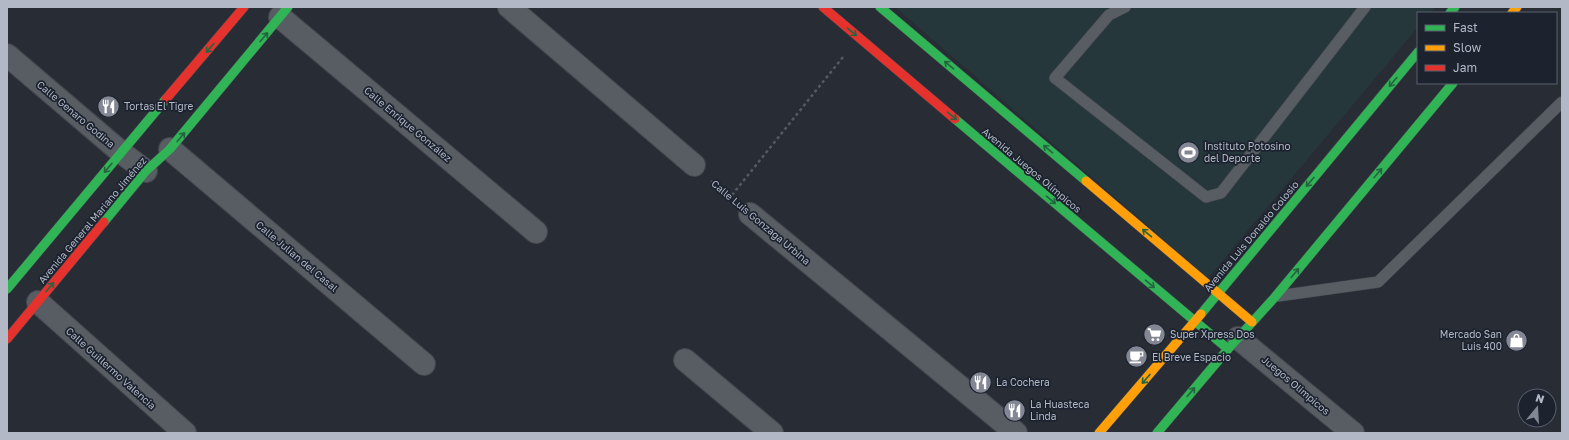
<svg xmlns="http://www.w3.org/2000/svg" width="1569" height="440" font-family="'Golos Text',sans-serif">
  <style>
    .green { fill: #26373b }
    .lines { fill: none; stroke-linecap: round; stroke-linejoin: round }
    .lane-casing { stroke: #44474e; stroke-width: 12 }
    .street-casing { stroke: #44474e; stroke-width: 24 }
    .fast-casing { stroke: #464951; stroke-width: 10 }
    .slow-casing { stroke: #464951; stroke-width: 10 }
    .jam-casing { stroke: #464951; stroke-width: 10 }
    .path { stroke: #555a60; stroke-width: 2.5; stroke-dasharray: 3 3; stroke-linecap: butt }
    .lane { stroke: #585c63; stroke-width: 11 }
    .street { stroke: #585c63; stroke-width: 22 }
    .fast { stroke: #30b455; stroke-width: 9 }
    .slow { stroke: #ff9f0a; stroke-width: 9 }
    .jam { stroke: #e5322d; stroke-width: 9 }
    .oneway { stroke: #256440 }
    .labels { text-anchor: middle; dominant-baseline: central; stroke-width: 3.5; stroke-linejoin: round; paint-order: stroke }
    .poi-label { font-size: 10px; fill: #b2b8c6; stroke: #1c232f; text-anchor: start }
    .street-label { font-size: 10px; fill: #b2b8c6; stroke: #1c232f }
  </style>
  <rect width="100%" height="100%" fill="#282c34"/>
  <path class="green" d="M895 7H1435L1430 13H1418V27L1208 278Z"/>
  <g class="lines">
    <defs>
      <g id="lane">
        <path d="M1125 7 1109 15 1055 78 1206 197 1221 193 1365 7"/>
        <path d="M1278 296 1378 282 1562 102"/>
      </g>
      <g id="street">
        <path d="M509 7 694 165"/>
        <path d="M280 17 536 232"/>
        <path d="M7 55 122 153 146 171"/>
        <path d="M170 149 424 364"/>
        <path d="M750 214 1016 433"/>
        <path d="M38 302 185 433"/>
        <path d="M1238 338 1353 433"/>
        <path d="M685 360 772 433"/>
      </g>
      <g id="fast">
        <path d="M880 7 1086 181"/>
        <path d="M1450 13 1455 7"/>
        <path d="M955 119 1228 349"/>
        <path d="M104 222 146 171 170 149 288 7"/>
        <path d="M7 289 166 99"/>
        <path d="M1201 314 1418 52"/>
        <path d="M1157 433 1228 349 1275 297 1453 83"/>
      </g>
      <g id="slow">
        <path d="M1512 13 1517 7"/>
        <path d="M1086 181 1252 322"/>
        <path d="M1099 433 1201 314"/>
      </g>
      <g id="jam">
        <path d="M823 7 955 119"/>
        <path d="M166 99 244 7"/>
        <path d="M7 339 104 222"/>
      </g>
    </defs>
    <use href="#lane" class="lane-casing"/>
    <use href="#street" class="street-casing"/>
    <use href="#fast" class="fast-casing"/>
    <use href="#slow" class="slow-casing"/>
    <use href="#jam" class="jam-casing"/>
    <g class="path">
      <path d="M711 181 732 198"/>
      <path d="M732 195 843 57"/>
    </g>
    <use href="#lane" class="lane"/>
    <use href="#street" class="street"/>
    <use href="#fast" class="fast"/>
    <use href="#slow" class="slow"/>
    <use href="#jam" class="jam"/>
  </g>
  <defs><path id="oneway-shaft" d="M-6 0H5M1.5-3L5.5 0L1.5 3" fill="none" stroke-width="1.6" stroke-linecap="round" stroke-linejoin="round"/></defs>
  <g class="oneway">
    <use href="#oneway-shaft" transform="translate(852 32) rotate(40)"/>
    <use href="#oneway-shaft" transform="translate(264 37) rotate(-50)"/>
    <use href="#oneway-shaft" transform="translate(210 48) rotate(130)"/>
    <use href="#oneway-shaft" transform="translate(949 65) rotate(-140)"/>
    <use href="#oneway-shaft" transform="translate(1393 82) rotate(130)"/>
    <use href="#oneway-shaft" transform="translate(952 116) rotate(40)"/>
    <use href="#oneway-shaft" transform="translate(181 137) rotate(-50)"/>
    <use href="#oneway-shaft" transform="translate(1048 149) rotate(-140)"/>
    <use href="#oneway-shaft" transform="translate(108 168) rotate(130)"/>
    <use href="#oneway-shaft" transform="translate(1378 173) rotate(-50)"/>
    <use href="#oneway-shaft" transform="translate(1310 182) rotate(130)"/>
    <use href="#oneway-shaft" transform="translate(1051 200) rotate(40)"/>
    <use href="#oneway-shaft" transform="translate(1147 233) rotate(-140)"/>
    <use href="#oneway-shaft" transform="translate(1295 273) rotate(-50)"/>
    <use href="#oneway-shaft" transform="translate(1150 284) rotate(40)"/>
    <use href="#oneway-shaft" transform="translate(50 287) rotate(-50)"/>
    <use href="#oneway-shaft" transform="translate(1146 379) rotate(131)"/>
    <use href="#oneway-shaft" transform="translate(1191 392) rotate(-50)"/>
  </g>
  <defs>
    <symbol id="restaurant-disc" viewBox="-11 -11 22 22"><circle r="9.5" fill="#828793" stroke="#1c232f"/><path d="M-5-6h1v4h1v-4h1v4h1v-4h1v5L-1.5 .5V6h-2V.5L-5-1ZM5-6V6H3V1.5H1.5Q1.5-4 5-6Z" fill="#fff"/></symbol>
    <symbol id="stadium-disc" viewBox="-11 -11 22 22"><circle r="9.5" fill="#828793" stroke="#1c232f"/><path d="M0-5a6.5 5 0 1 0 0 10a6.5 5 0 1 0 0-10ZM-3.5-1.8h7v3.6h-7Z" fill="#fff"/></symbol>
    <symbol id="supermarket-disc" viewBox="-11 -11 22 22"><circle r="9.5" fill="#828793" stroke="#1c232f"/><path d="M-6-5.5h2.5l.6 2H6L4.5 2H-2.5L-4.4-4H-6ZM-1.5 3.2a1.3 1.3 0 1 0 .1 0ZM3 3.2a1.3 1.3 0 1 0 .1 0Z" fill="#fff"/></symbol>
    <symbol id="shop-disc" viewBox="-11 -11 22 22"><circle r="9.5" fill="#828793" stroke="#1c232f"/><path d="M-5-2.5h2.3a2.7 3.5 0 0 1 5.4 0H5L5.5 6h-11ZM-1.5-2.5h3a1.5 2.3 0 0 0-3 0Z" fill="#fff"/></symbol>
    <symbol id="cafe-disc" viewBox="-11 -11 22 22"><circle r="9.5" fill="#828793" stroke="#1c232f"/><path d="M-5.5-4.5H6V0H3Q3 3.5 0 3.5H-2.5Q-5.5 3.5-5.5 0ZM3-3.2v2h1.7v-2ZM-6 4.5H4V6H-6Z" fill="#fff"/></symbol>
  </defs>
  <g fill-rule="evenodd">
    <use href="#restaurant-disc" x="96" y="94" width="25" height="25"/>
    <use href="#stadium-disc" x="1176" y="140" width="25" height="25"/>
    <use href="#supermarket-disc" x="1142" y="322" width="25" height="25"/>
    <use href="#shop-disc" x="1504" y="328" width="25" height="25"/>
    <use href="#cafe-disc" x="1124" y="344" width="25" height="25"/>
    <use href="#restaurant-disc" x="968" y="370" width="25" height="25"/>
    <use href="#restaurant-disc" x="1002" y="398" width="25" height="25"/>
  </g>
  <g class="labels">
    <g class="poi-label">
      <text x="124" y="106">Tortas El Tigre</text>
      <text x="1204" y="146">Instituto Potosino<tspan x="1204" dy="12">del Deporte</tspan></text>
      <text x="1170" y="334">Super Xpress Dos</text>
      <text x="1502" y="334" text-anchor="end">Mercado San<tspan x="1502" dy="12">Luis 400</tspan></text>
      <text x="1152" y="357">El Breve Espacio</text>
      <text x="996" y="382">La Cochera</text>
      <text x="1030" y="404">La Huasteca<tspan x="1030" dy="12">Linda</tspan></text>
    </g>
    <g class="street-label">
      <text transform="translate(76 114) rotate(40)">Calle Genaro Godina</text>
      <text transform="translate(408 124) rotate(40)">Calle Enrique González</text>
      <text transform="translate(1032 170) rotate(40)">Avenida Juegos Olímpicos</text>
      <text transform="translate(92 220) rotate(-50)">Avenida General Mariano Jiménez</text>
      <text transform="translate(761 222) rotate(40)">Calle Luis Gonzaga Urbina</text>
      <text transform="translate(1251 236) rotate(-50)">Avenida Luis Donaldo Colosio</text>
      <text transform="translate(297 256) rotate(40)">Calle Julian del Casal</text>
      <text transform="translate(111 368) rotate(42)">Calle Guillermo Valencia</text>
      <text transform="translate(1296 385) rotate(40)">Juegos Olimpicos</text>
    </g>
  </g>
  <rect width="1569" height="440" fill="none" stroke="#b2b8c6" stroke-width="16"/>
  <rect x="1417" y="12" width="140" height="72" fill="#1c232f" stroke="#585f6b"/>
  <rect x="1425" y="25" width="20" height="6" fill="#30b455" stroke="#585f6b"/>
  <text x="1453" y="32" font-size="12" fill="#b2b8c6">Fast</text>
  <rect x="1425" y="45" width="20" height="6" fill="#ff9f0a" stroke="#585f6b"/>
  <text x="1453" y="52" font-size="12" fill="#b2b8c6">Slow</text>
  <rect x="1425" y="65" width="20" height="6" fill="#e5322d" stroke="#585f6b"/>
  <text x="1453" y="72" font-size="12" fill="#b2b8c6">Jam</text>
  <g transform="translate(1537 408) rotate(18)"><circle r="19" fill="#1c232f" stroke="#585f6b"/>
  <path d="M0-3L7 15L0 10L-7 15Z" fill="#828793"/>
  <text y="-6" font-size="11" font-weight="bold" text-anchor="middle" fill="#b2b8c6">N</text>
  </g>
</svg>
